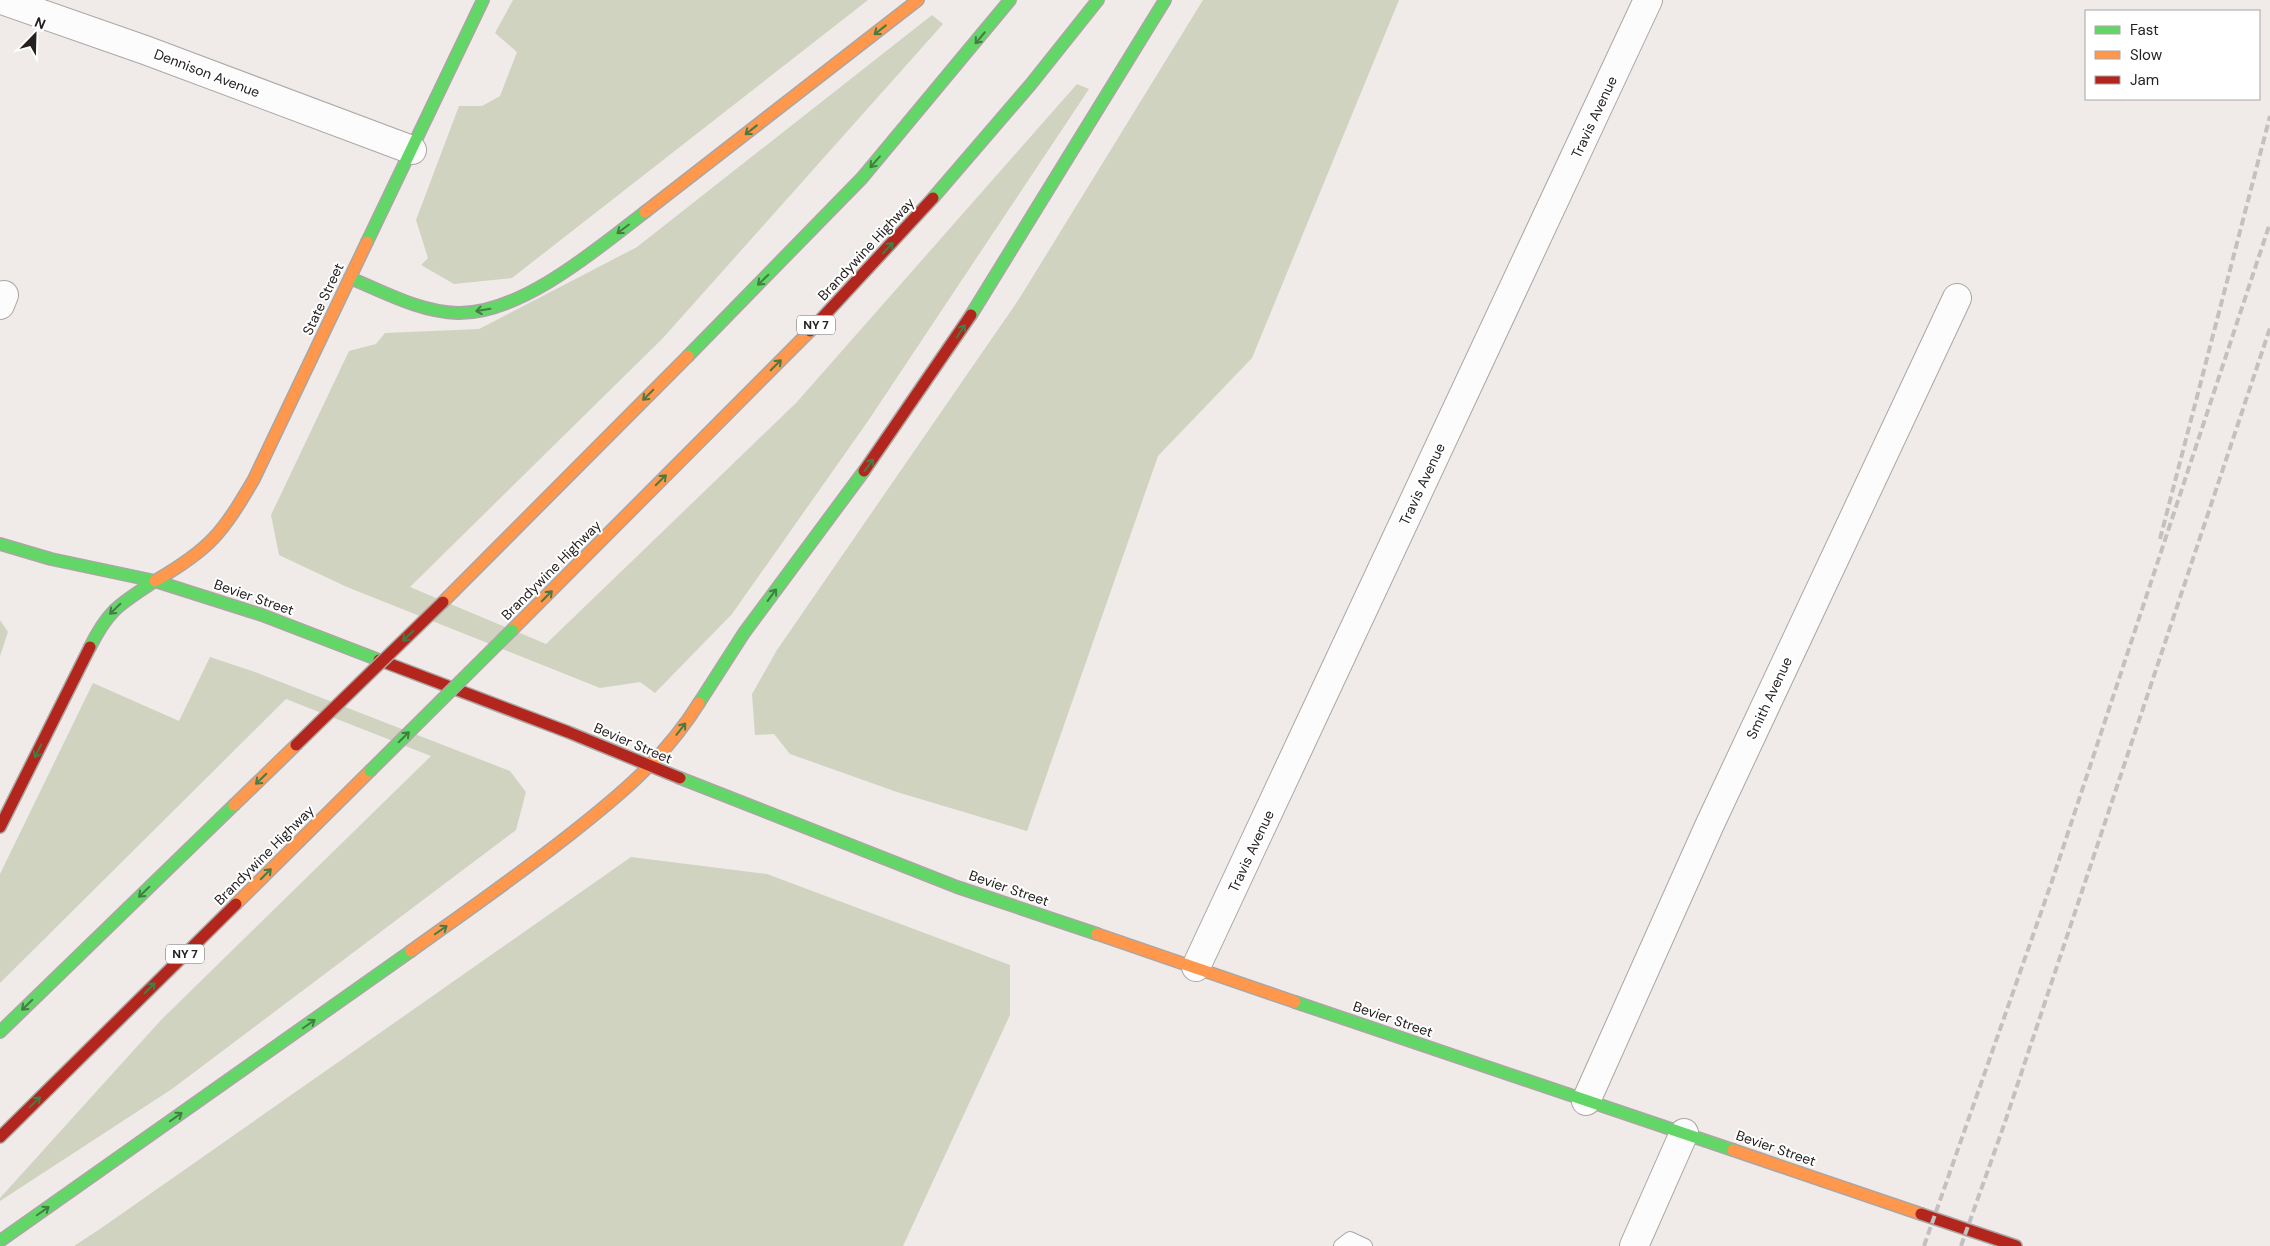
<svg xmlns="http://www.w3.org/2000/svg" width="2270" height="1246" font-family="'DM Sans',sans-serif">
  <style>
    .green { fill: #d0d3bf }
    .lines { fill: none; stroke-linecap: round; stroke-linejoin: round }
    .lane-casing { stroke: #aaa6a3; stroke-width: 16 }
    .street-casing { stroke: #aaa6a3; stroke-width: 30 }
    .fast-casing { stroke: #aaa6a3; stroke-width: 14 }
    .slow-casing { stroke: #aaa6a3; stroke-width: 14 }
    .jam-casing { stroke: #aaa6a3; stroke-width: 14 }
    .lane { stroke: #fdfcfc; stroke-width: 14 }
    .street { stroke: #fdfcfc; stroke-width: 28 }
    .fast { stroke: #63d668; stroke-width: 11 }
    .slow { stroke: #ff974d; stroke-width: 11 }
    .jam { stroke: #b3261e; stroke-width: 11 }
    .rail { stroke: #c2c0c0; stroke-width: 4; stroke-dasharray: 8 4; stroke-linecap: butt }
    .fast-bridge-casing { stroke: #aaa6a3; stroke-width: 14; stroke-linecap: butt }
    .jam-bridge-casing { stroke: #aaa6a3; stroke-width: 14; stroke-linecap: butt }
    .fast-bridge { stroke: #63d668; stroke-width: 11 }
    .jam-bridge { stroke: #b3261e; stroke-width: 11 }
    .oneway { stroke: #447c44 }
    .labels { text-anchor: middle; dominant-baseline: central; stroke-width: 4; stroke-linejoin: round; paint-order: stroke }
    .shield { fill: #fff; stroke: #666463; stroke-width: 1 }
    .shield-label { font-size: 12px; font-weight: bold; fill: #252120 }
    .street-label { font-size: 14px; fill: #252120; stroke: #fff }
  </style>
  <rect width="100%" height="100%" fill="#f0ebe8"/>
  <g class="green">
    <path d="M513 0H868L512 278 454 284 421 265 428 258 416 220 459 106H482L500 96 517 52 495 33Z"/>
    <path d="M1203 0H1399L1252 358 1158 456 1027 831 897 792 790 754 774 734 755 735 752 694 777 650 1019 299Z"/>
    <path d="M932 15 943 24 663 338 410 587 546 644 796 403 1077 84 1089 89 868 421 732 614 655 693 640 682 600 688 347 587 279 555 271 515 349 351 376 344 385 333 479 329 637 247Z"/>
    <path d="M0 620 8 632 0 656Z"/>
    <path d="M210 657 255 672 510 771 526 792 516 830 172 1089 0 1201V1198L161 1020 431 756 286 699 0 983V874L93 683 179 721Z"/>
    <path d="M631 857 767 874 1010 965V1015L903 1246H74L100 1229Z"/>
  </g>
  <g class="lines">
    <defs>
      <path id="lane" d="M1341 1246 1350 1239 1365 1246"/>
      <g id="street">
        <path d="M2 0 145 50 412 150"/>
        <path d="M0 305 4 295"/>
        <path d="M1196 967 1648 0"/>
        <path d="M1586 1101 1710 824 1957 298"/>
        <path d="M1634 1246 1684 1133"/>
      </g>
      <g id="fast">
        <path d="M933 198 1031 84 1098 0"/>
        <path d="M367 242 483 0"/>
        <path d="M350 278C384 292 420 312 458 313 521 314 597 249 645 212"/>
        <path d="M971 315 1165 0"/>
        <path d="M688 356 862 178 1010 0"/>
        <path d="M0 544 51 559 155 581 262 615 379 660"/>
        <path d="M90 647C109 609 120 604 155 581"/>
        <path d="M699 703 744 633 864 471"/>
        <path d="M680 778 957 887 1097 934"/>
        <path d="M1295 1002 1733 1150"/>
        <path d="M0 1032 234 805"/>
        <path d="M0 1241 411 951"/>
      </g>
      <g id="slow">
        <path d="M645 212 918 0"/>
        <path d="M155 581C210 549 222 534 254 479L367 242"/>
        <path d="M443 602 688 356"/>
        <path d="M512 630 810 331"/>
        <path d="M234 805 296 745"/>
        <path d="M236 904 370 771"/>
        <path d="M1097 934 1295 1002"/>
        <path d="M411 951C464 913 517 876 568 836 619 796 664 759 699 703"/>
        <path d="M1733 1150 1921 1214"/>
      </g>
      <g id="jam">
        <path d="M810 331 933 198"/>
        <path d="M864 471 971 315"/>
        <path d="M379 660 568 732 680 778"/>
        <path d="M0 827 90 647"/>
        <path d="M0 1137 236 904"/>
        <path d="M1921 1214 2016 1246"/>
      </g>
    </defs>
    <use href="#lane" class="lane-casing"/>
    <use href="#street" class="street-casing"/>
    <use href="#fast" class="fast-casing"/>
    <use href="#slow" class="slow-casing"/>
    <use href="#jam" class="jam-casing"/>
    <use href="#lane" class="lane"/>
    <use href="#street" class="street"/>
    <use href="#fast" class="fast"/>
    <use href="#slow" class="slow"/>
    <use href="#jam" class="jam"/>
    <g class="rail">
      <path d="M2160 539 2270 116"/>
      <path d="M1924 1246 2051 884 2270 223"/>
      <path d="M1961 1246 2004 1125 2270 328"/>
    </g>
    <defs>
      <path id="fast-bridge" d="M370 771 512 630"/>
      <path id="jam-bridge" d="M296 745 443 602"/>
    </defs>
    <use href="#fast-bridge" class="fast-bridge-casing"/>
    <use href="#jam-bridge" class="jam-bridge-casing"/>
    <use href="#fast-bridge" class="fast-bridge"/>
    <use href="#jam-bridge" class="jam-bridge"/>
  </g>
  <defs><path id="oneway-shaft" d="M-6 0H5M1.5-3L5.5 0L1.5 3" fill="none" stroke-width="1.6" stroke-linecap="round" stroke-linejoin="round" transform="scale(1.25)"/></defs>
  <g class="oneway">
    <use href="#oneway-shaft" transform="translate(880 30) rotate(142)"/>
    <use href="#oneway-shaft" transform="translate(980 38) rotate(130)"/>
    <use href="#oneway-shaft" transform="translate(751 130) rotate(142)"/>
    <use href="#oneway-shaft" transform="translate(875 162) rotate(131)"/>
    <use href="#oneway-shaft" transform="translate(623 229) rotate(143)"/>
    <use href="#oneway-shaft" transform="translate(888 248) rotate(-47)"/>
    <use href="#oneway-shaft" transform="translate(763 280) rotate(136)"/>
    <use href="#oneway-shaft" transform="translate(483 310) rotate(171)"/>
    <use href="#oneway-shaft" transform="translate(961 331) rotate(-57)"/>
    <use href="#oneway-shaft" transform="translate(776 365) rotate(-45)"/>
    <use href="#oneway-shaft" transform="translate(648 395) rotate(135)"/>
    <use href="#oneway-shaft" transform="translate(869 465) rotate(-54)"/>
    <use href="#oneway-shaft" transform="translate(661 480) rotate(-45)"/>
    <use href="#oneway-shaft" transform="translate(772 595) rotate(-54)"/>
    <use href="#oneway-shaft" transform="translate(547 596) rotate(-45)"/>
    <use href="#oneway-shaft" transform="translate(115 609) rotate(136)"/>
    <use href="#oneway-shaft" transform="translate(408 636) rotate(136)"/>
    <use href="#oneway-shaft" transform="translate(681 729) rotate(-52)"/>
    <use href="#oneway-shaft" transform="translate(404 737) rotate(-45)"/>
    <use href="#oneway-shaft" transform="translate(38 751) rotate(116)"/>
    <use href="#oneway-shaft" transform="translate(261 779) rotate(136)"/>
    <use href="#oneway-shaft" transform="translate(266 874) rotate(-45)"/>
    <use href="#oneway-shaft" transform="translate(144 892) rotate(136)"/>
    <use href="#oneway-shaft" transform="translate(441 930) rotate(-35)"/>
    <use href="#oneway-shaft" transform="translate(150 988) rotate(-45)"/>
    <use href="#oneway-shaft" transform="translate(27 1005) rotate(136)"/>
    <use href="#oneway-shaft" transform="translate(309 1024) rotate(-35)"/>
    <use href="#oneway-shaft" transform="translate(35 1102) rotate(-45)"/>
    <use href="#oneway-shaft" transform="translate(176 1117) rotate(-35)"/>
    <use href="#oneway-shaft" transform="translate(43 1211) rotate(-35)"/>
  </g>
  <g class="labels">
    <g class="shield">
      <rect x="797" y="315.5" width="38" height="19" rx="4"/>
      <rect x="166" y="944.5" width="38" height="19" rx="4"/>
    </g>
    <g class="shield-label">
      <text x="816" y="325">NY 7</text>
      <text x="185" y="954">NY 7</text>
    </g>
    <g class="street-label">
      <text transform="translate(207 73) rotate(21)">Dennison Avenue</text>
      <text transform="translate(1594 117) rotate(-65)">Travis Avenue</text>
      <text transform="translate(866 249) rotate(-47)">Brandywine Highway</text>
      <text transform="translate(323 299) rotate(-65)">State Street</text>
      <text transform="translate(1422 484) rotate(-65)">Travis Avenue</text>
      <text transform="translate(551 570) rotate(-45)">Brandywine Highway</text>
      <text transform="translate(254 597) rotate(19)">Bevier Street</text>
      <text transform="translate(1769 698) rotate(-65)">Smith Avenue</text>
      <text transform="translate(633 743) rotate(23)">Bevier Street</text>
      <text transform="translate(1251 851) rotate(-65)">Travis Avenue</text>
      <text transform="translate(264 855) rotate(-45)">Brandywine Highway</text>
      <text transform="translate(1009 888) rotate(19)">Bevier Street</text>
      <text transform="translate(1393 1019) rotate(19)">Bevier Street</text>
      <text transform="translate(1776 1148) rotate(19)">Bevier Street</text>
    </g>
  </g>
  <rect x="2085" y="10" width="175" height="90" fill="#ffffff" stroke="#a8a6a6"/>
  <rect x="2095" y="26" width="25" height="8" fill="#63d668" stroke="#a8a6a6"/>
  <text x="2130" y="35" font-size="15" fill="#252120">Fast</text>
  <rect x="2095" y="51" width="25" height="8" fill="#ff974d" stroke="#a8a6a6"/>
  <text x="2130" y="60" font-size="15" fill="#252120">Slow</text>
  <rect x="2095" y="76" width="25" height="8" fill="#b3261e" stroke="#a8a6a6"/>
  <text x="2130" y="85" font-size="15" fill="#252120">Jam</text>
  <g transform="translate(35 35) rotate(23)" stroke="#ffffff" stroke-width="4" paint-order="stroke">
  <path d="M0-4L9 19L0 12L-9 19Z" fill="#252120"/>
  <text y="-8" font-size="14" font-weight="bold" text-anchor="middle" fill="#252120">N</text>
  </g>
</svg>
